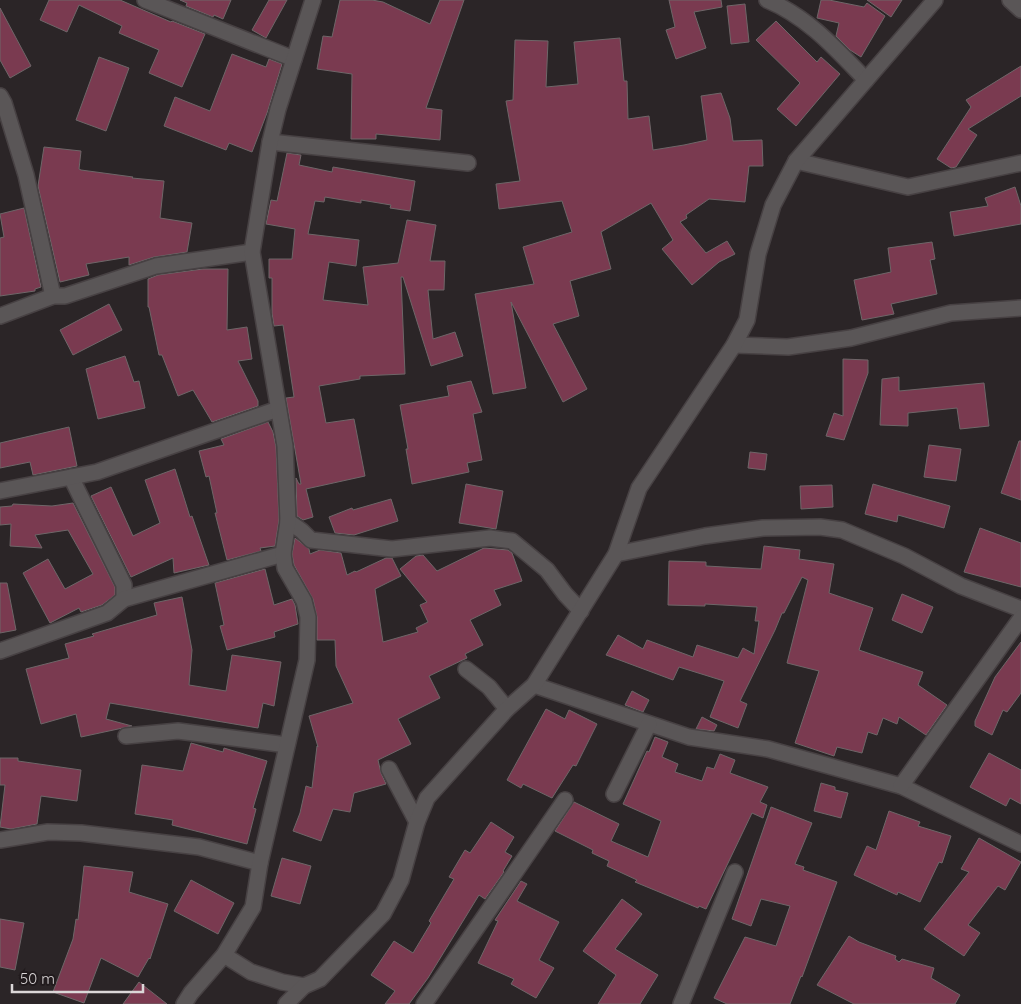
<svg xmlns="http://www.w3.org/2000/svg" width="1021" height="1004" font-family="Quicksand,sans-serif">
  <style>
    .building { fill: #7a3a50; stroke: #6e6668 }
    .lines { fill: none; stroke-linecap: round; stroke-linejoin: round }
    .street-casing { stroke: #474143; stroke-width: 18 }
    .street { stroke: #5a5657; stroke-width: 15 }
  </style>
  <rect width="100%" height="100%" fill="#2b2527"/>
  <g class="building">
    <path d="M49 0H120L171 22 172 21 205 34 182 87 149 73 159 50 119 33 122 26 79 5 67 32 40 20Z"/>
    <path d="M180 0H231L223 19 214 15 213 17 186 6 187 3Z"/>
    <path d="M269 0H287L266 38 252 30Z"/>
    <path d="M340 0H372L383 2 430 24 440 0H464L426 108 442 110 440 140 376 134V139H351L352 74 317 69 323 36 332 37Z"/>
    <path d="M669 0H721L722 7 694 12 706 48 676 59 666 30 675 27Z"/>
    <path d="M821 0H829L864 7 867 3 885 16 861 57 850 50 836 36 839 23 817 18Z"/>
    <path d="M867 0H902L891 17Z"/>
    <path d="M745 4 749 42 731 44 727 6Z"/>
    <path d="M0 8 31 66 10 78 0 60Z"/>
    <path d="M776 21 817 62 821 57 840 74 796 126 777 109 800 83 756 40Z"/>
    <path d="M620 38 624 81H627L628 119 649 116 653 150 684 145 707 140 701 96 721 93 730 118 733 141 762 140 763 166H749L745 202 709 199 686 215 687 218 680 222 706 253 727 241 735 254 719 262 692 285 662 249 673 240 651 203 601 232 611 269 570 281 579 316 553 324 587 389 563 402 511 302 526 388 493 394 475 294 534 284 523 247 572 232 562 201 499 209 496 184 520 181 506 101 513 100 515 40 548 41 546 87 578 84 574 42Z"/>
    <path d="M232 54 266 67 269 59 282 64 267 113 252 152 229 143 226 150 164 126 175 97 210 111Z"/>
    <path d="M99 57 129 68 106 131 76 120Z"/>
    <path d="M1021 66V96L968 129 977 135 956 167 951 168 937 159 971 107 966 100Z"/>
    <path d="M44 147 81 151 79 169 81 170 133 177 132 178 164 181 160 218 192 223 187 252 154 257 129 265V257L86 264 89 275 60 282 38 186Z"/>
    <path d="M287 153 301 155 299 165 332 172 333 167 415 181 410 211 390 208 391 205 361 200V203L325 197 324 202 315 201 308 234 359 240 356 266 329 262 323 300 368 305 363 267 398 263 407 220 436 225 430 261H445L444 290H428L433 339 455 332 463 356 431 366 403 277H401L405 374 360 376V379L319 386 326 423 354 419 365 476 306 489 313 517 303 520 297 516 296 478 299 484H301L286 398 294 397 283 325 274 326 272 313V278H269V259H292L295 229 266 224 271 200 277 201Z"/>
    <path d="M1015 187 1021 206V224L954 236 950 212 988 206 985 198Z"/>
    <path d="M24 208 41 287 35 289V291L0 296V238L4 237 0 214Z"/>
    <path d="M932 242 935 259 930 260 937 294 891 304 894 314 862 320 854 280 891 272 888 248Z"/>
    <path d="M203 269H228L227 330 247 327 252 359 238 361 258 401V406L212 422 193 390 178 396 162 355H159L149 307H148V279L158 275Z"/>
    <path d="M109 304 122 330 73 355 60 330Z"/>
    <path d="M125 356 134 382 139 381 145 408 98 419 86 369Z"/>
    <path d="M843 359 868 360V373L844 440 826 436 834 413 843 416Z"/>
    <path d="M899 377V391L984 383 989 426 960 429 957 408 908 413V426L880 425 882 379Z"/>
    <path d="M471 381 482 412 473 414 482 460 467 463 469 472 412 484 406 449H408L400 405 449 396 447 386Z"/>
    <path d="M268 422 273 432 276 447 279 520 275 546 260 548 261 551 227 560 215 513H217L209 476 206 477 199 451 224 445 221 439Z"/>
    <path d="M69 427 77 466 33 475 30 462 0 468V443Z"/>
    <path d="M1019 441H1021V500L1001 493Z"/>
    <path d="M929 445 961 449 956 481 924 477Z"/>
    <path d="M750 452 767 454 765 470 748 468Z"/>
    <path d="M175 469 190 517 192 516 209 565 174 573 173 558 131 577 91 496 111 487 133 536 160 523 145 480Z"/>
    <path d="M466 484 503 491 496 529 459 523Z"/>
    <path d="M873 484 950 506 944 528 898 515 897 522 865 514Z"/>
    <path d="M832 485 833 507 801 509 800 486Z"/>
    <path d="M391 499 398 521 354 535 335 533 329 517 352 508 353 510Z"/>
    <path d="M73 503 115 587V595L102 605 81 612 79 608 50 623 23 573 48 559 65 589 93 574 68 530 35 535 42 548 10 546 11 524 0 525V507L12 506 13 504 52 506Z"/>
    <path d="M980 528 1021 543V587L964 572Z"/>
    <path d="M295 538 309 549 310 554 320 550 341 553 347 575 355 571 356 572 386 558H392L401 576 375 589 383 642 418 632 416 628 428 622 420 605 427 602 400 569 416 556 423 555 437 571 484 548 508 550 512 553 522 581 494 590 501 605 470 620 483 645 465 654 467 658 429 676 440 698 398 719 411 744 378 760 381 773 386 784 354 793 350 812 333 809 321 841 293 831 300 813 306 786 312 788 317 746 318 747 309 716 353 703 336 666 335 640H317V617L313 599 294 565 292 554Z"/>
    <path d="M764 546 800 550 799 559 834 564 829 593 873 608 859 650 923 672 918 685 947 705 926 735 899 717 897 724 883 718 877 735 868 732 862 753 837 747 834 756 795 743 819 671 787 663 808 580 802 577 784 613H782L775 630 740 701 747 704 738 728 710 717 724 681 679 667 673 680 606 655 618 635 643 649 647 640 693 657 697 645 738 658 743 648 754 654 759 621H755L757 607 705 604V606L668 605 669 561 706 562V566L761 569Z"/>
    <path d="M265 569 274 605 292 599 295 605 298 624 274 632 275 637 227 650 220 626 224 625 215 583Z"/>
    <path d="M0 583H7L16 630 0 633Z"/>
    <path d="M902 594 933 607 922 633 892 620Z"/>
    <path d="M182 597 192 650 189 685 226 691 232 655 281 662 274 706 263 703 258 728 110 703 106 719 132 726 81 737 76 714 41 724 26 669 69 658 65 644 94 636 92 634 157 615 154 603Z"/>
    <path d="M1021 642V693L1007 712 1003 710 992 735 975 726V721L995 677Z"/>
    <path d="M632 691 649 700 643 712 625 705Z"/>
    <path d="M546 709 565 719 569 710 597 724 576 766 573 765 552 798 523 784 521 788 507 780Z"/>
    <path d="M702 717 717 725 714 731 696 729Z"/>
    <path d="M655 737 668 742 662 757 678 764 675 772 702 781 707 767 714 769 720 754 735 760 730 773 768 787 760 802 767 805 763 818 752 813 706 909 699 906 698 908 635 882 637 880 607 866 609 861 592 853 593 850 555 831 574 802 619 824 611 841 648 857 661 821 623 804 647 751 649 752Z"/>
    <path d="M191 743 223 752 224 748 267 761 253 808 256 809 247 844 172 825 173 820 135 814 142 765 183 771Z"/>
    <path d="M989 753 1021 770V804L1010 798 1006 806 970 787Z"/>
    <path d="M0 758H18V761L81 770 77 801 41 796 37 824 11 829 0 827 5 785H0Z"/>
    <path d="M821 783 835 787V790L848 793 841 818 814 811Z"/>
    <path d="M771 807 812 823 795 864 804 867 803 870 837 882 802 977 801 976 790 1004H727L714 998 745 937 776 946 790 906 761 899 751 926 732 919Z"/>
    <path d="M889 811 920 822 918 826 951 836 942 863 939 862 920 902 898 892 897 895 854 875 867 846 876 850Z"/>
    <path d="M491 822 514 837 505 852 512 856 503 871 504 872 485 899 479 895 428 978 409 1004H385L395 991 371 975 394 941 413 953 431 923 429 921 454 879 449 877 465 850 470 853Z"/>
    <path d="M979 838 1021 862 1005 890 998 886 968 925 980 933 964 956 924 929 969 872 961 869Z"/>
    <path d="M282 858 311 866 300 904 271 896Z"/>
    <path d="M84 866 133 872 129 892 168 904 150 959 149 958 138 977 101 958 84 1003 53 992 73 939 76 919 78 920Z"/>
    <path d="M191 880 234 903 218 934 174 911Z"/>
    <path d="M521 881 527 884 517 901 559 922 539 960 554 968 536 998 511 984 514 979 478 963 498 921 495 920Z"/>
    <path d="M622 899 642 914 615 949 658 975 640 1004H598L616 975 583 951Z"/>
    <path d="M0 919 24 923 15 970 0 967Z"/>
    <path d="M849 936 859 942 896 956 895 959 899 962 902 959 934 968 931 978 960 995 955 1004H854L817 985Z"/>
    <path d="M139 982 167 1004H123Z"/>
  </g>
  <g class="lines">
    <defs>
      <g id="street">
        <path d="M145 0 294 59"/>
        <path d="M767 0C808 17 836 49 866 80"/>
        <path d="M1010 0 1021 10"/>
        <path d="M0 96 4 103 26 175 53 296"/>
        <path d="M270 142 468 163"/>
        <path d="M796 161 908 187 1021 163"/>
        <path d="M0 316 53 296H65L156 266 252 252"/>
        <path d="M734 345 788 347 851 338 951 313 1021 308"/>
        <path d="M71 477 124 585V599"/>
        <path d="M0 491 97 472 278 409"/>
        <path d="M288 521 302 531 311 540 392 549 490 538 512 541 547 570 565 594 581 611"/>
        <path d="M616 554 705 536 763 528 820 527 842 530 904 556 961 586 1021 609"/>
        <path d="M0 651 107 613 124 599 283 554"/>
        <path d="M466 669 489 687 507 709"/>
        <path d="M534 685 689 737 768 749 901 786 1021 844"/>
        <path d="M126 736 178 731 287 745"/>
        <path d="M389 769 417 822"/>
        <path d="M901 786 1021 618"/>
        <path d="M614 794 649 724"/>
        <path d="M0 840 48 832 81 833 199 847 260 863"/>
        <path d="M224 955 251 972 282 982 304 986"/>
        <path d="M184 1004 191 993 224 955 253 907 260 863 307 660 308 617 304 601 285 568 283 554 288 521 285 446 252 252 270 142 278 109 313 0"/>
        <path d="M286 1004 304 986 320 979 383 914 401 880 417 822 427 798 507 709 534 685 616 554 639 488 734 345 747 320 758 254 773 205 796 161 935 0"/>
        <path d="M424 1004 565 800"/>
        <path d="M681 1004 735 872"/>
      </g>
    </defs>
    <use href="#street" class="street-casing"/>
    <use href="#street" class="street"/>
  </g>
  <path d="M12 984v8h131v-8" fill="none" stroke="#dbd7d8" stroke-width="2.5"/>
  <text x="20" y="984" font-size="15" fill="#dbd7d8" stroke="#211b1d" stroke-width="4" paint-order="stroke">50 m</text>
</svg>
